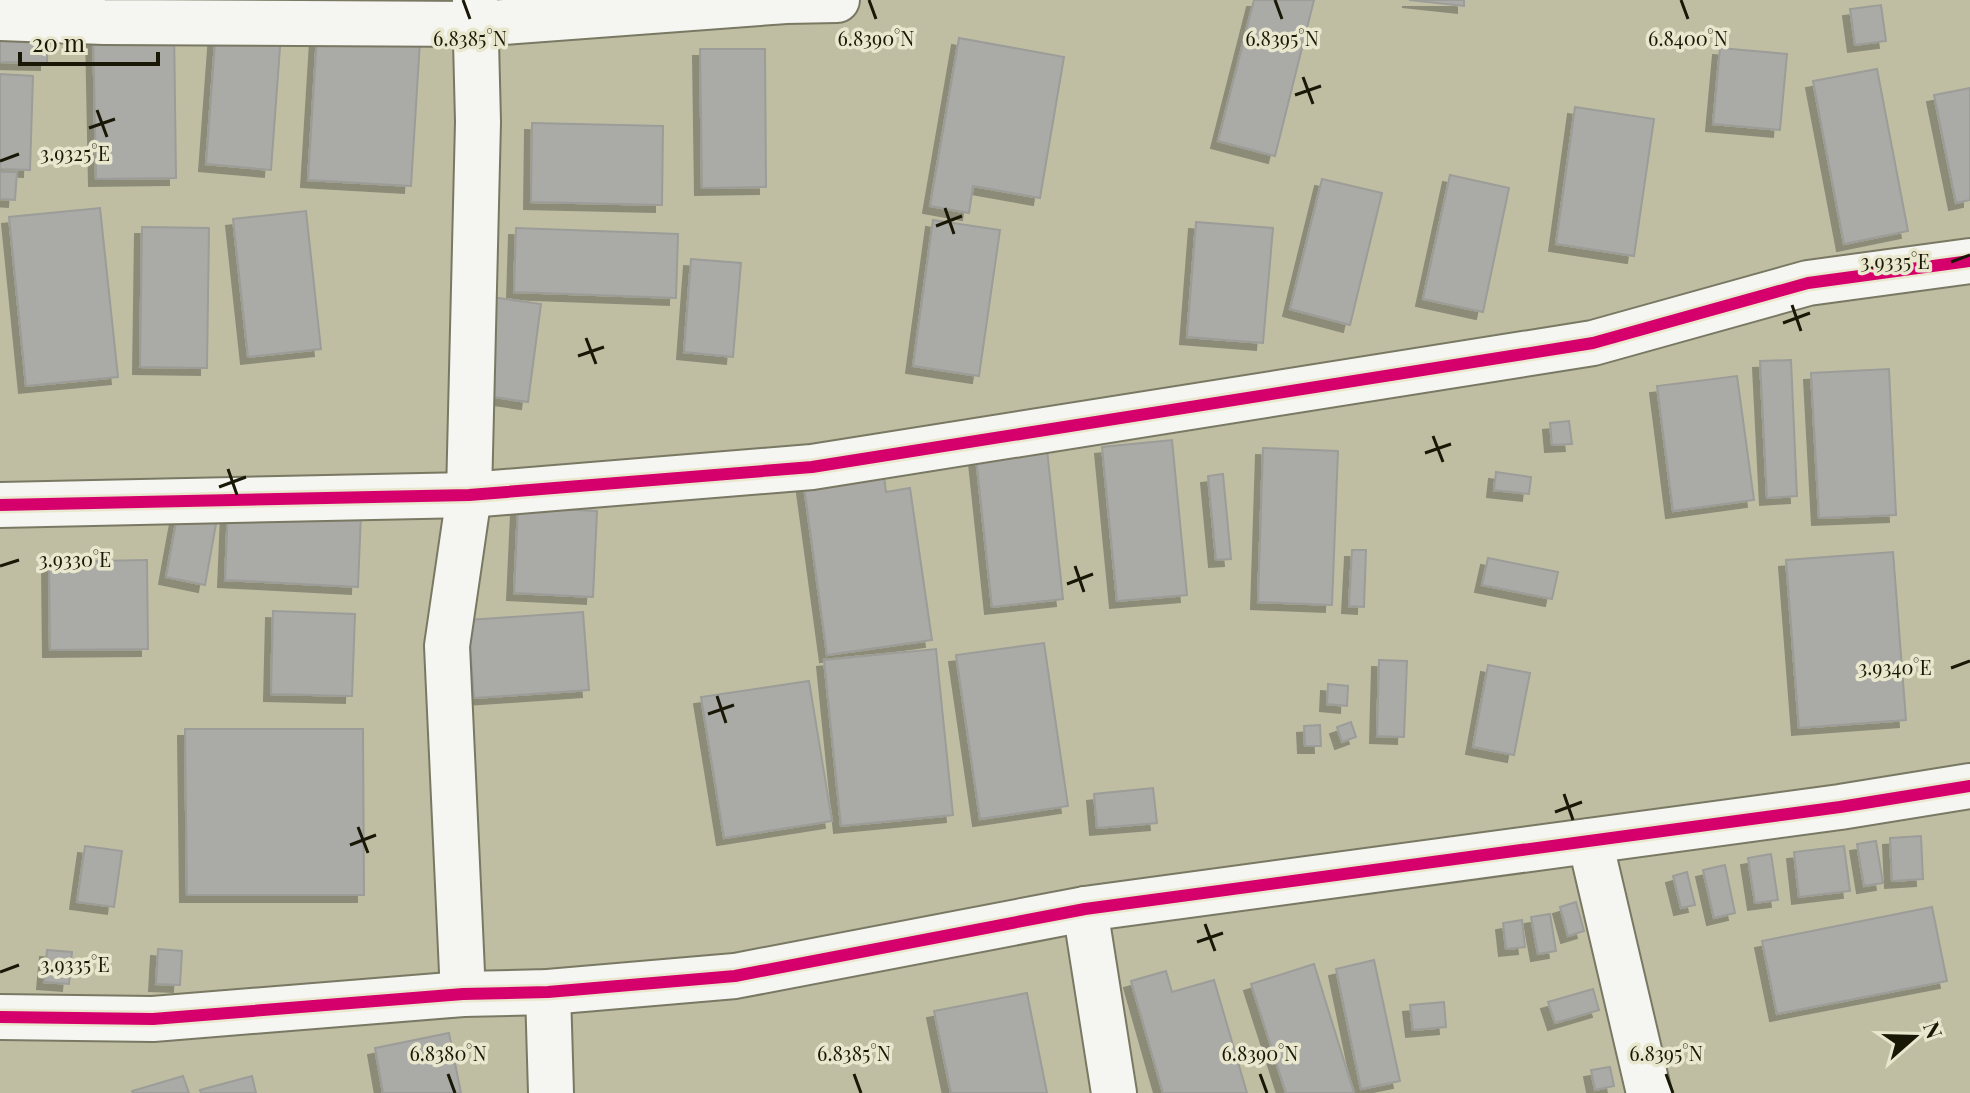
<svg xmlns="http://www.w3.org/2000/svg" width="1970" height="1093" font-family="'Playfair Display',serif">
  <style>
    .building { fill: #aaaaa6; stroke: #9c9c98; stroke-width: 2; filter: url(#shadow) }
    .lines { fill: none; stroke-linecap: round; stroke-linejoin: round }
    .street-casing { stroke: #797863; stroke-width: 48 }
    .street { stroke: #f5f5f1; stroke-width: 44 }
    .cycleway-casing { stroke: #e9e8cf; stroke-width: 17 }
    .cycleway { stroke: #d6006c; stroke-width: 12 }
    .ticks { fill: none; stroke: #191705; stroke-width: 3 }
    .ticks-label { font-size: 20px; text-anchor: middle; fill: #191705; stroke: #e9e8cf; stroke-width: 7; stroke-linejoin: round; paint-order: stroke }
  </style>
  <defs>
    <filter id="shadow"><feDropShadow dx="-7" dy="7" stdDeviation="0" flood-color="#0004"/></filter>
  </defs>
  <rect width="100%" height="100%" fill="#bfbea3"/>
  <g class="building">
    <path d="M1254 0H1314L1275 156 1218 141Z"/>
    <path d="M1409 0H1464V6Z"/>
    <path d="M1881 5 1886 41 1855 45 1850 9Z"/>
    <path d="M0 20 48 22 47 63 0 62Z"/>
    <path d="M174 25 176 178 96 179 93 26Z"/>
    <path d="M216 29 281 34 271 170 206 164Z"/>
    <path d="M317 35 420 41 411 186 308 180Z"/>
    <path d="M959 38 1064 57 1040 198 973 186 969 213 930 206Z"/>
    <path d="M1720 48 1787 54 1780 130 1713 124Z"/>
    <path d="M700 49H765L766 187 702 188Z"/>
    <path d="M1877 69 1908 231 1844 244 1813 81Z"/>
    <path d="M0 74 33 76 30 170 0 169Z"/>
    <path d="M1970 88V200L1956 203 1934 95Z"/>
    <path d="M1575 107 1654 119 1634 256 1556 244Z"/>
    <path d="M532 123 663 126 662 205 531 202Z"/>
    <path d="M0 172H17L15 200 0 199Z"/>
    <path d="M1450 175 1509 188 1483 312 1423 299Z"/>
    <path d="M1322 179 1382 193 1350 325 1290 309Z"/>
    <path d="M100 208 118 377 26 386 9 217Z"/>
    <path d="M306 211 321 349 248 357 233 219Z"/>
    <path d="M933 220 1000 230 979 376 913 366Z"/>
    <path d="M1196 222 1273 228 1263 343 1187 337Z"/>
    <path d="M142 227 209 228 207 368 140 367Z"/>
    <path d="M516 228 678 234 676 298 514 292Z"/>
    <path d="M691 259 741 263 733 357 684 352Z"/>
    <path d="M491 297 541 304 528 402 479 395Z"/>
    <path d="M1791 360 1797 496 1767 498 1760 361Z"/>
    <path d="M1889 369 1896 515 1819 518 1811 373Z"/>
    <path d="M1737 376 1754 500 1673 511 1657 386Z"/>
    <path d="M1569 421 1572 444 1552 445 1550 423Z"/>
    <path d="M1046 440 1063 599 992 607 975 448Z"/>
    <path d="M1172 440 1187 595 1117 601 1102 447Z"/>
    <path d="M1263 448 1338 451 1332 605 1258 602Z"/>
    <path d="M883 467 886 492 910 488 932 640 827 655 803 479Z"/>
    <path d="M1496 472 1531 477 1529 494 1494 490Z"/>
    <path d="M1223 474 1231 559 1216 560 1208 476Z"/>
    <path d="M179 506 218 513 205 585 166 577Z"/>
    <path d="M518 507 597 511 593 597 514 593Z"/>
    <path d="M228 508 361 514 358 587 225 580Z"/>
    <path d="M1352 550H1366L1364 607 1349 606Z"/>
    <path d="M1893 552 1906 720 1799 728 1786 560Z"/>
    <path d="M1488 558 1558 572 1552 599 1482 585Z"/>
    <path d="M147 560 148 649 50 650 49 562Z"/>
    <path d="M273 611 355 614 352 696 271 694Z"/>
    <path d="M583 612 589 690 474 698 468 620Z"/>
    <path d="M1044 643 1068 806 980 819 956 655Z"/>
    <path d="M936 649 953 815 841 826 824 660Z"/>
    <path d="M1379 660 1407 661 1404 737 1377 736Z"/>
    <path d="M1488 665 1530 673 1514 755 1473 747Z"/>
    <path d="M809 681 832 821 724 838 701 697Z"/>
    <path d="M1328 684 1348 686 1347 706 1327 704Z"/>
    <path d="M1351 722 1356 737 1342 742 1337 727Z"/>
    <path d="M1320 725 1321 746H1305L1304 726Z"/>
    <path d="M185 729H363L364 895H187Z"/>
    <path d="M1153 788 1157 823 1097 828 1094 794Z"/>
    <path d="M1921 836 1923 879 1892 881 1890 838Z"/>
    <path d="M1876 841 1883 883 1864 886 1857 844Z"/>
    <path d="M85 846 122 851 114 907 77 902Z"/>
    <path d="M1844 846 1850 891 1799 897 1794 852Z"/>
    <path d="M1771 854 1778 900 1755 903 1748 858Z"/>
    <path d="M1725 865 1735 913 1714 918 1703 870Z"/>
    <path d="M1687 872 1695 905 1681 908 1673 876Z"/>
    <path d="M1576 902 1584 931 1568 936 1560 907Z"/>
    <path d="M1932 907 1947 981 1777 1014 1762 941Z"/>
    <path d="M1550 914 1556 951 1538 954 1531 917Z"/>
    <path d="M1522 920 1525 947 1506 949 1503 923Z"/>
    <path d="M158 949 182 951 180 985 156 984Z"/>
    <path d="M47 950 72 952 69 984 44 982Z"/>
    <path d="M1374 960 1400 1081 1361 1089 1336 969Z"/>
    <path d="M1314 964 1354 1093H1286L1251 984Z"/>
    <path d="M1166 971 1172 992 1214 980 1247 1093H1163L1131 981Z"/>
    <path d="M1593 989 1599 1010 1555 1023 1548 1002Z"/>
    <path d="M1027 993 1047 1093H951L934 1011Z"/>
    <path d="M1444 1002 1446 1027 1413 1030 1410 1005Z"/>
    <path d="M449 1033 461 1093H383L375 1048Z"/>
    <path d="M1610 1067 1614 1086 1595 1090 1591 1070Z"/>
    <path d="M183 1076 189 1093H133L132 1091Z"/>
    <path d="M252 1076 256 1093H201L200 1090Z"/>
  </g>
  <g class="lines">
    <defs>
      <g id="street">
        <path d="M0 18 104 22 477 24 786 1 837 0"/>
        <path d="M0 505 469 495 812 467 1593 343 1808 283 1970 261"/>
        <path d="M1590 841 1649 1093"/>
        <path d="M1085 909 1114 1093"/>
        <path d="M548 992 551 1093"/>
        <path d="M463 994 447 646 469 495 478 122 475 0"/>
        <path d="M0 1017 153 1019 463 994 548 992 735 976 1085 909 1840 807 1970 786"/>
      </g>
    </defs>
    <use href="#street" class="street-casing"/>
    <use href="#street" class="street"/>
    <defs>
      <g id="cycleway">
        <path d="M0 505 469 495 812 467 1593 343 1808 283 1970 261"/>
        <path d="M0 1017 153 1019 463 994 548 992 735 976 1085 909 1840 807 1970 786"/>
      </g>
    </defs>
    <use href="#cycleway" class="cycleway-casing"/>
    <use href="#cycleway" class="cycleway"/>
  </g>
  <path class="ticks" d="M463 0 470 19M869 0 876 19M1275 0 1282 19M1681 0 1688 19M1303 77 1313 104M1295 95 1321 86M97 110 107 137M89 128 115 119M0 161 19 154M945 208 954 234M936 226 962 216M1951 262 1970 255M1792 305 1801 331M1783 323 1810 313M586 338 596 364M578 356 604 347M1433 436 1443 462M1425 453 1451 444M228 469 237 495M219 487 246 477M0 566 19 560M1075 566 1084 592M1067 584 1093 574M1951 668 1970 661M717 696 726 723M708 714 734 705M1564 794 1573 820M1555 812 1582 802M358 827 368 853M350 845 376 835M1205 924 1215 951M1197 942 1223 933M0 972 19 965M448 1074 455 1093M854 1074 861 1093M1260 1074 1267 1093M1666 1074 1673 1093"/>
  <g class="ticks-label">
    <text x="1688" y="46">6.8400°N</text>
    <text x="470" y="46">6.8385°N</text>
    <text x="876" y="46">6.8390°N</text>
    <text x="1282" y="46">6.8395°N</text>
    <text x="75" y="161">3.9325°E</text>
    <text x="1895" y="269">3.9335°E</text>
    <text x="75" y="567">3.9330°E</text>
    <text x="1895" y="675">3.9340°E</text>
    <text x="75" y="972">3.9335°E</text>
    <text x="448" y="1061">6.8380°N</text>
    <text x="854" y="1061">6.8385°N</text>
    <text x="1260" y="1061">6.8390°N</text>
    <text x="1666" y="1061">6.8395°N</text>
  </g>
  <g transform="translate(1914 1037) rotate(70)" stroke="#e9e8cf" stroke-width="6" paint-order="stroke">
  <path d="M0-6L14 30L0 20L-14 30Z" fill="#191705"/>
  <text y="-12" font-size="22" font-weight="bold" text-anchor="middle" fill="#191705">N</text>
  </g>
  <path d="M20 52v12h138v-12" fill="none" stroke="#191705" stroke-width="4"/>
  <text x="32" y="52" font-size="24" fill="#191705" stroke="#e9e8cf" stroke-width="6" paint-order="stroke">20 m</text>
</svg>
